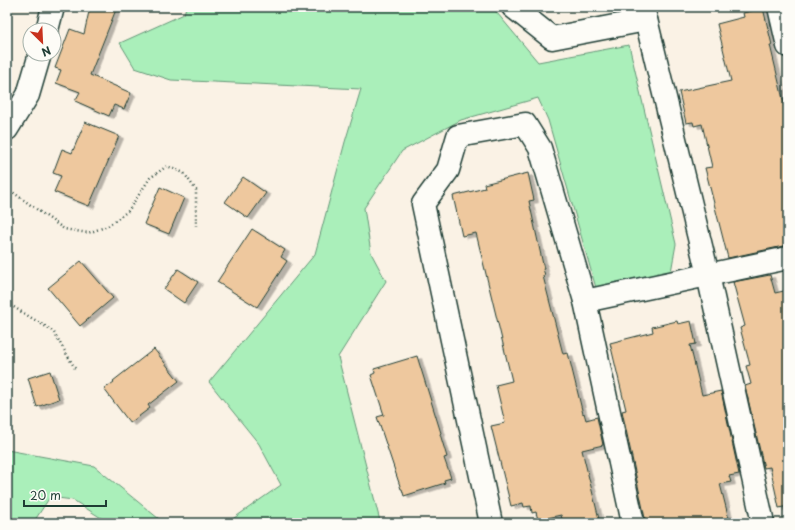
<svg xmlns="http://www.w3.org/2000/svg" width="795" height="530" font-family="'Playpen Sans',sans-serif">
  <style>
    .green { fill: #aaefba; stroke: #649677 }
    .building { fill: #eec89e; stroke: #1f3d34; filter: url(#shadow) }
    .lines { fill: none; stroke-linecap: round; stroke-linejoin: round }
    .minor-casing { stroke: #1f3d34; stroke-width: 25 }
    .path { stroke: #1f3d34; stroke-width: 2.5; stroke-dasharray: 1 3; stroke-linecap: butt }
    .minor { stroke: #fdfcf7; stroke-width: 22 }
  </style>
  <defs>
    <filter id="shadow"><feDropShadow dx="4.5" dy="2.5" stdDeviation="0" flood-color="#0004"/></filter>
  </defs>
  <rect width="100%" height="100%" fill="#faf2e5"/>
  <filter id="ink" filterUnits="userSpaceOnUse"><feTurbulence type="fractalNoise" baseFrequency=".025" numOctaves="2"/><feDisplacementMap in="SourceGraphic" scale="8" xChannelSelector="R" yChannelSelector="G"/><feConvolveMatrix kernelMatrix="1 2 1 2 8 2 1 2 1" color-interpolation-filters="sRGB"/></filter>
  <g filter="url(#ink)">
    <g class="green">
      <path d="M186 7H492L538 62 629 45 676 244 671 272 596 288 548 120 538 98 461 120 402 151 364 208 371 253 386 281 338 357 380 521 370 523H227L281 485 259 444 209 382 315 254 345 142 361 89 171 80 135 68 120 43 184 14Z"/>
      <path d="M7 450 94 466 164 523H109L73 500 50 497 33 523H7Z"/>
    </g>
    <g class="building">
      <path d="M90 7H117L90 75 131 93 124 109 114 105 109 116 75 101 80 92 56 83 61 70 55 68 70 29 84 34Z"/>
      <path d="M763 8 772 45H770L788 120V245L728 258 705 168 712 167 702 124 694 126 693 122 686 123 679 92 731 81 717 24 744 17 743 13Z"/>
      <path d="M85 122 119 136 89 206 54 192 61 176 53 173 62 149 72 153Z"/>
      <path d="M528 173 534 200 529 201 544 269H543L545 275 543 276 563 354 568 353 583 414 584 413 586 420 597 417 603 445 582 450 600 523H563L561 515 538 520 536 512 532 513 531 506 524 507 523 503 511 506 491 426 505 423 496 385 512 381 476 233 462 236 453 196 485 188 484 184Z"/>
      <path d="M243 177 266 193 248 218 225 202Z"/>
      <path d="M160 187 184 198 169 234 144 224Z"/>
      <path d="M252 229 285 250 281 257 287 261 257 307 217 282Z"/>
      <path d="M81 261 113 298 80 326 48 288Z"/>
      <path d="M178 269 198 282 184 303 164 289Z"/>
      <path d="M770 275 775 293 788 290V506L779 508 770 467 764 468 745 386 751 384 746 366 750 365 740 328 745 326 733 282Z"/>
      <path d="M677 321 678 324 691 321 696 344 690 345 702 395 721 391 739 474 729 476 731 482 720 484 730 523H646L622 411 626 410 610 343 653 332 652 327Z"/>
      <path d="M154 349 179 381 148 405 150 408 130 423 104 389 114 382 113 381Z"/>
      <path d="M417 356 441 433 440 434 447 457 444 458 451 478 444 480 445 483 404 496 402 489H401L377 417 384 415 371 375 375 373 374 369Z"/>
      <path d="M50 371 59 399 37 407 28 378Z"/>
    </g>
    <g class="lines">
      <defs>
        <g id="minor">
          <path d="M513 7 552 38 646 20"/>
          <path d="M643 7 708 275 763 523"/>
          <path d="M779 7 788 46"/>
          <path d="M47 30 53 7"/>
          <path d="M7 129 28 95 40 54"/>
          <path d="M585 301 788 258"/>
          <path d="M491 523 423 204 448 170 458 136 525 124 540 148 585 301 633 523"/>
        </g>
      </defs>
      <use href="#minor" class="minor-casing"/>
      <g class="path">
        <path d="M7 188 64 229 88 233 108 226 128 211 150 178 167 166 184 173 196 190V226"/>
        <path d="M7 303 53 331 76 370"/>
      </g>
      <use href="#minor" class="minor"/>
    </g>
  </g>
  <rect width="795" height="530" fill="none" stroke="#fdfcf7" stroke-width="24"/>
  <rect x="12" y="12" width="771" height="506" fill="none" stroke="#1f3d34" stroke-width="1.5" filter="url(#ink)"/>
  <g transform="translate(42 42) rotate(156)"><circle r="19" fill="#fdfcf7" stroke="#a4b0a9"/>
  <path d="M0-3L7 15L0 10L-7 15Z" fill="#c8321e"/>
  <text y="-6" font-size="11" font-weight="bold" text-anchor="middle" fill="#1f3d34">N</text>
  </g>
  <path d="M24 500v6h82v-6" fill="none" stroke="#1f3d34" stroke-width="2"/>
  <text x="30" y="500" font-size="12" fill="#1f3d34" stroke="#fdfcf7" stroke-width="3" paint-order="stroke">20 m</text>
</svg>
